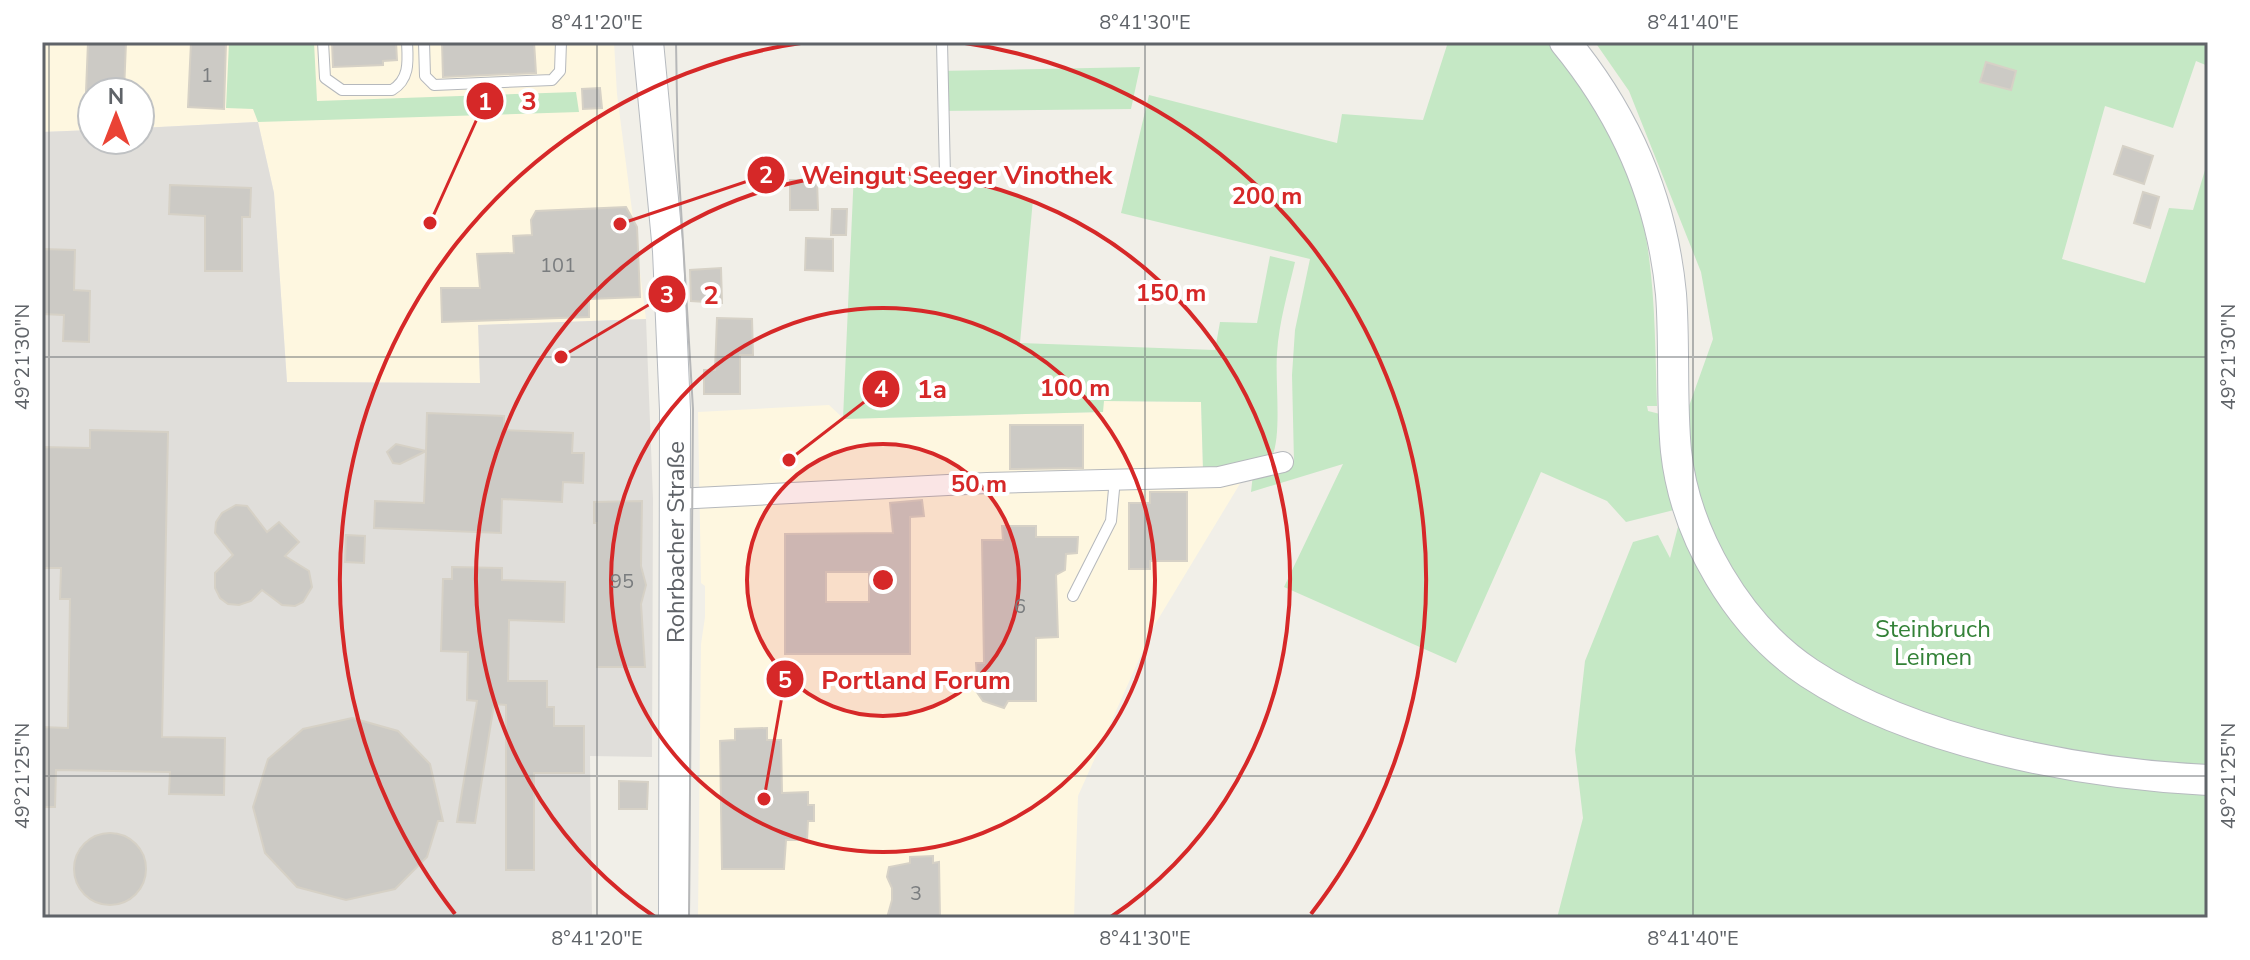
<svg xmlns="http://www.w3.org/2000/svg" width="2250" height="960" font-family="'Nunito Sans',sans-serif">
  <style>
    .commercial { fill: #fef7e0 }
    .industrial { fill: #e0deda }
    .green { fill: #c5e8c5 }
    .building { fill: #cccac5; stroke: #d6d1c6; stroke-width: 2; fill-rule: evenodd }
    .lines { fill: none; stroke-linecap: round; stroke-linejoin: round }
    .service-casing { stroke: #b5b8bc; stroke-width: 12 }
    .minor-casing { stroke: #b5b8bc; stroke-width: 22 }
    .secondary-casing { stroke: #b6babf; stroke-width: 32 }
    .service { stroke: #fff; stroke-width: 10 }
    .minor { stroke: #fff; stroke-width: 20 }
    .secondary { stroke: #fff; stroke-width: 30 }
    .tram { stroke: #b6b7b8; stroke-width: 2 }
    .ticks { fill: none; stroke: #5f6368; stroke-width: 2; stroke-opacity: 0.45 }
    .ring { fill: none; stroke: #d62828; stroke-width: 4 }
    .labels { text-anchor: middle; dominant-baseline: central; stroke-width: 8; stroke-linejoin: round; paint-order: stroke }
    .number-label { font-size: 20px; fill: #7a7d7f }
    .street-label { font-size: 24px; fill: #5f6368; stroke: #fff }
    .park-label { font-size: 24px; fill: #348238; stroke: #fff }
    .centre { fill: #d62828; stroke: #fff; stroke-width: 4 }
    .ring-label { font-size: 24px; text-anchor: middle; font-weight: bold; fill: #d62828; stroke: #fff; stroke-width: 8; stroke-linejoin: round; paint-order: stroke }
    .leader { fill: none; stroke: #d62828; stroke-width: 3 }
    .callout-dot { fill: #d62828; stroke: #fff; stroke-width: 3 }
    .mark-label { font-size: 24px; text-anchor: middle; font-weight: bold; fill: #fff }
    .callout-label { font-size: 26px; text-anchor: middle; font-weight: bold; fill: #d62828; stroke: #fff; stroke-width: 8; stroke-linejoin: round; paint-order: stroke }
    .neatline { fill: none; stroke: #5f6368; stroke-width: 3 }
    .ticks-label { font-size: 20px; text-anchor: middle; fill: #5f6368 }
  </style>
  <rect width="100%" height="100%" fill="#f1efe8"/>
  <g class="commercial">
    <path d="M42 42H614L617 94 646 319 479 325 480 383 287 382 274 193 258 122 140 128V92H92V130L42 132Z"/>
    <path d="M1103 401 1201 402 1203 470 1241 482 1154 626 1078 796 1074 918H698L701 644 705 617V586L701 583 698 412 829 405 844 419 1103 412Z"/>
  </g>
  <path class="industrial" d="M258 122 274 193 287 382 480 383 478 325 646 319 653 499 652 757 590 756 592 918H42V132L92 130V140H140V128Z"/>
  <g class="green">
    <path d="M229 42H314L317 101 576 92 579 112 258 122 253 109 226 108Z"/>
    <path d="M1448 42H1555C1576 76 1601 111 1618 147 1657 228 1654 319 1657 406H1647L1648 411 1684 420 1713 339 1701 272 1629 91 1595 42H2208V66L2196 61 2173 128 2105 106 2062 259 2145 283 2169 208 2193 210 2208 160V918H1557L1583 818 1575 750 1585 661 1633 542 1658 535 1670 558 1686 496 1669 493 1674 510 1626 522 1607 501 1541 472 1456 663 1284 587 1343 464 1251 492 1253 474 1294 462 1292 375 1295 330 1310 259 1121 213 1149 95 1337 143 1342 114 1423 120Z"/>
    <path d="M1140 67 1131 109 940 111 938 71Z"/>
    <path d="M854 171 972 185 1033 199 1020 343 1215 350 1220 322 1257 323 1270 256 1295 262C1288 292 1279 322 1277 353 1275 382 1282 434 1272 457L1203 470 1201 402 1104 401 1103 412 843 419Z"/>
  </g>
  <g class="building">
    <path d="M88 42H126L124 92H86Z"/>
    <path d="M191 42H226L224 109 188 107Z"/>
    <path d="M332 42H396L397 60 383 61V65L333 67Z"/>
    <path d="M442 42H534L536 73 443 77Z"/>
    <path d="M1986 62 2016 71 2011 90 1980 82Z"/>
    <path d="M600 88 602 108 583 109 582 89Z"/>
    <path d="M2123 146 2153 156 2144 184 2114 174Z"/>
    <path d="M790 180H817L818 210H790Z"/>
    <path d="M170 185 251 188 250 217H242V271H205V216L169 214Z"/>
    <path d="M2143 192 2159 197 2150 228 2134 223Z"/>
    <path d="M626 207 637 227 640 297 589 299V317L442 322 441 288H480L477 254 514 253 513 236 532 235 531 220 536 211Z"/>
    <path d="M832 209H847L846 235H831Z"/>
    <path d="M806 238 833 239V271L805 270Z"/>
    <path d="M42 249 75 250 74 290 90 291 89 342 63 341 64 315 42 314Z"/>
    <path d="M721 268 722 303 691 301 690 270Z"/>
    <path d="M717 318 752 319 753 355H740V394H704V370H715Z"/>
    <path d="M427 413 504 416V430L573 433 572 453H584L583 483 563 482 562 502 502 499 501 533 374 528 375 501 424 503 426 451 400 464 393 463 387 452 396 444 426 451Z"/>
    <path d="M1010 425H1083V468L1010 469Z"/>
    <path d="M90 430 168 432 162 737 225 738 224 795 169 794 170 772 56 770 55 807H42V727L68 728 70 599H60L61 568H42V447L90 448Z"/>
    <path d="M1150 492H1187V561H1150V569H1129V503H1150Z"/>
    <path d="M922 500 924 516 910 517V654H785V534L893 533 890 503ZM826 572H869V602H826Z"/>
    <path d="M642 501 641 566 646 585 641 604 645 667H597V523H594V502Z"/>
    <path d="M236 505 247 506 267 532 279 522 299 542 285 556 309 571 312 587 303 602 295 606 282 605 262 590 251 601 239 605 228 604 220 598 215 588V573L233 555 215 533 216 522 222 513Z"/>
    <path d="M1002 526H1036V537H1078L1077 553 1066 554 1065 570 1056 575 1058 637 1036 638V701H1008L1004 708 983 701 974 688 972 677H977L976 663H984L982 540H1003Z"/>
    <path d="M346 535 365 536 364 563 345 562Z"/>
    <path d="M452 567 502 568V580L565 582 564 622 509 620 508 681H547V707H554V726H584V773H534V870H506V705L494 704 475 823 457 822 477 701 467 700 468 652 441 651 443 579H452Z"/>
    <path d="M352 718 398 731 430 764 443 821H438L427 857 395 889 346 900 297 887 265 853 253 807 268 759 303 729Z"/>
    <path d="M767 728V740H781L782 793 808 792V805H814V821H808L807 840H786L784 869H722L720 741 735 740V729Z"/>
    <path d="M619 781 648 782 647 809H619Z"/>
    <circle cx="110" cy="869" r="36"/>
    <path d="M933 856V863L939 862 940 918H887L892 900V888L887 877 889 867 910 863V857Z"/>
  </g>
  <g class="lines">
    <defs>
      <g id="service">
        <path d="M323 42 325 78 342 90H392C410 79 408 61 407 42"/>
        <path d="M424 42 425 76 434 85 552 80 560 71 561 42"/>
        <path d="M942 42 945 176"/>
        <path d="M1073 596 1111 521 1115 479"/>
      </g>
      <path id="minor" d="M676 499 987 483 1219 477 1283 462"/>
      <g id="secondary">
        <path d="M648 42 668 251 675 410 674 918"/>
        <path d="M1565 42C1626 116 1662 199 1671 294 1675 346 1671 399 1676 451 1685 535 1738 626 1809 673 1915 743 2083 774 2208 780"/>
      </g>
    </defs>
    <use href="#service" class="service-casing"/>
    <use href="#minor" class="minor-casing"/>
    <use href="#secondary" class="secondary-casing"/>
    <use href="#service" class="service"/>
    <use href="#minor" class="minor"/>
    <use href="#secondary" class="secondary"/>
    <path class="tram" d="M676 42 678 159 693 409 689 918"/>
  </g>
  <path class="ticks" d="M49 42V918M597 42V918M1145 42V918M1693 42V918M42 357H2208M42 776H2208"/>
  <circle cx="883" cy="580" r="136" fill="#d62828" fill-opacity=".12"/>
  <g class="ring">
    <circle cx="883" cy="580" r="136"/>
    <circle cx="883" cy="580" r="272"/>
    <path d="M655 917A407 407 0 1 1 1111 917"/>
    <path d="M455 914A543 543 0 0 1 807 42M959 42A543 543 0 0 1 1311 914"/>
  </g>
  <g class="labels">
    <g class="number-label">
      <text x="207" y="75">1</text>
      <text x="558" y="265">101</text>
      <text x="622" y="581">95</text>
      <text x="1020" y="606">6</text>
      <text x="916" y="893">3</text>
    </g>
    <g class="street-label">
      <text transform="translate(676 542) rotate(-90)">Rohrbacher Straße</text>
    </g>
    <g class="park-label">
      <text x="1933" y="629">Steinbruch<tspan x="1933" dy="28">Leimen</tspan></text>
    </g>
  </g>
  <circle cx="883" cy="580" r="12" class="centre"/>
  <g class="ring-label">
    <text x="1267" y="204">200 m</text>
    <text x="1171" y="301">150 m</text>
    <text x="1075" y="396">100 m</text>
    <text x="979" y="492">50 m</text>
  </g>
  <path class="leader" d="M430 223L485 101M620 224L766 175M561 357L667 294M789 460L881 389M764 799L785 679"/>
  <g class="callout-dot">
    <circle cx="430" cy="223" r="8"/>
    <circle cx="620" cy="224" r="8"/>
    <circle cx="561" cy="357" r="8"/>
    <circle cx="789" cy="460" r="8"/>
    <circle cx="764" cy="799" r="8"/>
    <circle cx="485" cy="101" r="20"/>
    <circle cx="766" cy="175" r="20"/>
    <circle cx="667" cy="294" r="20"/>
    <circle cx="881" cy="389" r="20"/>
    <circle cx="785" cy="679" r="20"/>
  </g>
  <g class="mark-label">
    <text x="485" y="110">1</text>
    <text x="766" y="183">2</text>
    <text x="667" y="303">3</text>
    <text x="881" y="397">4</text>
    <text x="785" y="688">5</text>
  </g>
  <g class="callout-label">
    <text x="529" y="110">3</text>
    <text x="957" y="184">Weingut Seeger Vinothek</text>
    <text x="711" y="304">2</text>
    <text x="932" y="398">1a</text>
    <text x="916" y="689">Portland Forum</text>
  </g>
  <rect width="2250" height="960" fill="none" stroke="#ffffff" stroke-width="88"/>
  <g transform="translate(116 116)"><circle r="38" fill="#ffffff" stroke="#bfc1c3" stroke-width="2"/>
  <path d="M0-6L14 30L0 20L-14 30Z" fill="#ea4335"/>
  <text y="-12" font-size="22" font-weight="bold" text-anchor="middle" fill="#5f6368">N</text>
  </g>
  <rect x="44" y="44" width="2162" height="872" class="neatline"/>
  <g class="ticks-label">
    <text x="597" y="29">8°41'20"E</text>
    <text x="1145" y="29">8°41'30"E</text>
    <text x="1693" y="29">8°41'40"E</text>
    <text transform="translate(22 357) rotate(-90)" y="7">49°21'30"N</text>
    <text transform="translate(2228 357) rotate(-90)" y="7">49°21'30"N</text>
    <text transform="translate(22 776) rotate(-90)" y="7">49°21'25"N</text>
    <text transform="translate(2228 776) rotate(-90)" y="7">49°21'25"N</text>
    <text x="597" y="945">8°41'20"E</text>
    <text x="1145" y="945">8°41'30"E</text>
    <text x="1693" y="945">8°41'40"E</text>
  </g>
</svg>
